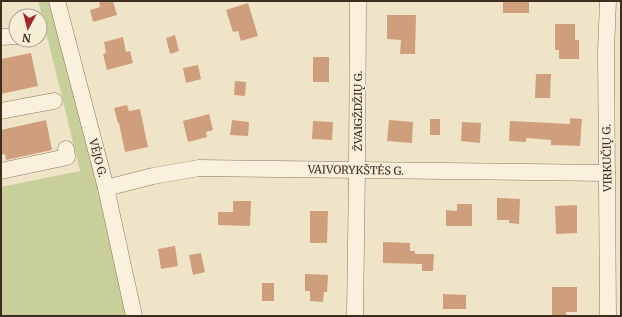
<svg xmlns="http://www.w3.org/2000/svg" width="622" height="317" font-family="Merriweather,serif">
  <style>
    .green { fill: #c9cf9b }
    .building { fill: #cf9f7d }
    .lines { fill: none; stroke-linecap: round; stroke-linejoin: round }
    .minor-casing { stroke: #8d765c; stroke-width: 17 }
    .minor { stroke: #faf1dc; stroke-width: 16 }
    .labels { text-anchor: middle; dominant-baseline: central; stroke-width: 3; stroke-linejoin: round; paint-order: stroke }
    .street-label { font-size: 11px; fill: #3d2e20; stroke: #f7eed8 }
  </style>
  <rect width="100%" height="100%" fill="#f0e4c8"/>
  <path class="green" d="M38 1H53L129 316H1V187L80 171 46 32H40V24H44Z"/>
  <g class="building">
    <path d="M99 1H113L117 15 93 22 90 10 100 7Z"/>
    <rect x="503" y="1" width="26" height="12"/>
    <path d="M248 3 258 36 241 41 238 31 233 32 226 10Z"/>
    <path d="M387 15H416L415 54H400L401 40 387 39Z"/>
    <path d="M555 24H575V40H579V59H559V50H555Z"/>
    <path d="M175 35 179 51 170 54 166 38Z"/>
    <path d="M123 37 126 52 130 51 133 63 107 70 103 54 106 53 104 42Z"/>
    <path d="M31 53 38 86 1 94V59Z"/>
    <rect x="313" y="57" width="16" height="25"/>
    <path d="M198 65 201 79 186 83 183 68Z"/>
    <path d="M536 74H551L550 98H535Z"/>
    <path d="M235 81 246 82 245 96 234 95Z"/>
    <path d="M127 105 129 111 140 109 148 147 125 152 119 123H118L114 108Z"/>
    <path d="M209 114 213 130 206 132 207 137 188 142 183 121Z"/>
    <path d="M570 118 582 119 580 146 551 145V140L526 138V142L509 141 510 121 570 124Z"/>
    <rect x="430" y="119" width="10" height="16"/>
    <path d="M46 120 52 150 6 160 5 154 1 155V130Z"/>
    <path d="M232 120 249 122 248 136 230 135Z"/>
    <path d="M389 120 413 122 412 143 387 141Z"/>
    <path d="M313 121 333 122 332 140 312 139Z"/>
    <path d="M462 122 481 123 480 143 461 141Z"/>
    <path d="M497 198 520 199 519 224 509 223V220H497Z"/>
    <path d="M233 201H251L250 226 218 225V212H233Z"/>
    <path d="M457 204H472V226H446V210L457 211Z"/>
    <path d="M577 205V233L556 234 555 206Z"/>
    <path d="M310 211H328L327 243H310Z"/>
    <path d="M383 242 410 243V251H415V254H434L433 271H422V264L383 263Z"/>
    <path d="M175 246 178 266 161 269 158 249Z"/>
    <path d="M201 253 205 272 193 275 189 255Z"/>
    <path d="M305 274 328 275 327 292H324L323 302 310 301V291H305Z"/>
    <rect x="262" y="283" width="12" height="18"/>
    <path d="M552 287H577V312H566V316H552Z"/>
    <path d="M443 294 466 295V309H443Z"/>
  </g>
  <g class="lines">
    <defs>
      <g id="minor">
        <path d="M57 1 106 188 134 316"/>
        <path d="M608 1 606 51 608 316"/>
        <path d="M1 37 16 36"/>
        <path d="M1 111 54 101"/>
        <path d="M1 171 67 157 66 149"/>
        <path d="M106 188 153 176 199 168 607 173"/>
        <path d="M355 316 357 170 358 1"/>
      </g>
    </defs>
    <use href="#minor" class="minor-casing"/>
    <use href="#minor" class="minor"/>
  </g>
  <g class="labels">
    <g class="street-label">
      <text transform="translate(358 111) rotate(-90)">ŽVAIGŽDŽIŲ G.</text>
      <text transform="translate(98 158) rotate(75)">VĖJO G.</text>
      <text transform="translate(607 158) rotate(-91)">VIRKUČIŲ G.</text>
      <text transform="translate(356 170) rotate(1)">VAIVORYKŠTĖS G.</text>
    </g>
  </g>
  <rect width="622" height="317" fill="none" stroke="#3d2e20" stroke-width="4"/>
  <g transform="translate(28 28) rotate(187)"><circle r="19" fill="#f7eed8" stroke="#ada18e"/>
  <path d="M0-3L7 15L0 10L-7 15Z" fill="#9e2a2b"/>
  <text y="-6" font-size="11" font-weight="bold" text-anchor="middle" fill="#3d2e20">N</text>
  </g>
</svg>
